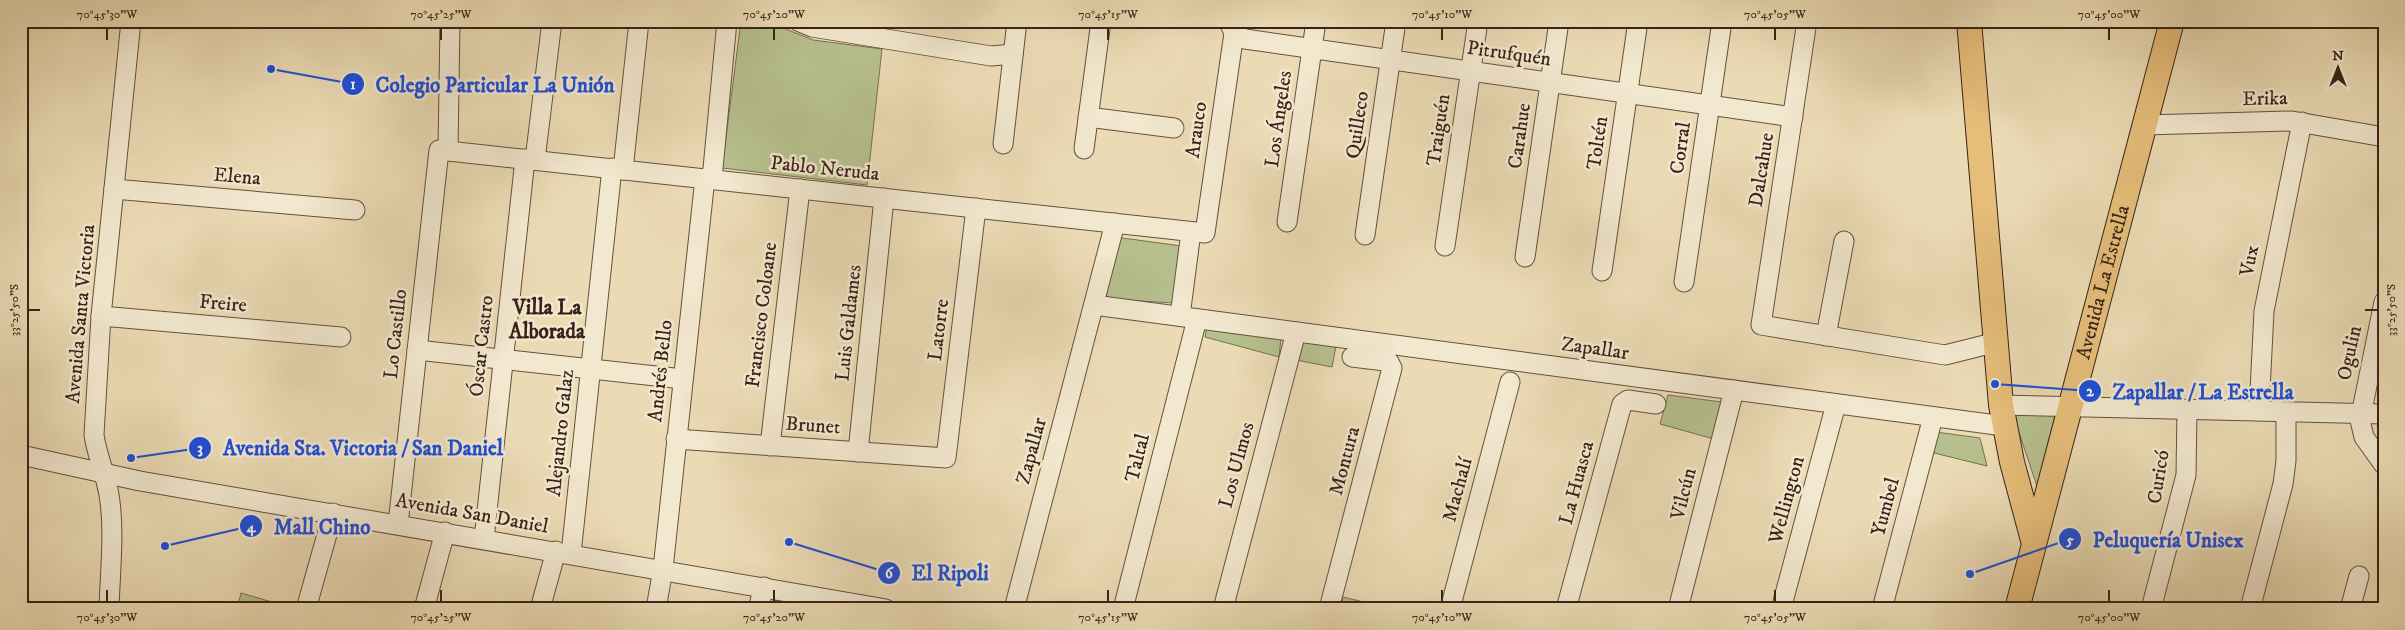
<svg xmlns="http://www.w3.org/2000/svg" width="2405" height="630" font-family="'IM FELL DW Pica',serif">
  <style>
    .green { fill: #b6c08e; stroke: #777153 }
    .lines { fill: none; stroke-linecap: round; stroke-linejoin: round }
    .minor-casing { stroke: #65503f; stroke-width: 21 }
    .major-casing { stroke: #382218; stroke-width: 26 }
    .minor { stroke: #f2e8cf; stroke-width: 19 }
    .major { stroke: #e6be7a; stroke-width: 24 }
    .ticks { fill: none; stroke: #382218; stroke-width: 2 }
    .labels { text-anchor: middle; dominant-baseline: central; stroke-width: 5; stroke-linejoin: round; paint-order: stroke }
    .street-label { font-size: 20px; fill: #382218; stroke: #f2e8cf }
    .neighbourhood-label { font-size: 21px; font-weight: bold; fill: #382218; stroke: #f2e8cf }
    .leader { fill: none; stroke: #1d4ed8; stroke-width: 2 }
    .callout-dot { fill: #1d4ed8; stroke: #f2e8cf; stroke-width: 2 }
    .mark-label { font-size: 15px; text-anchor: middle; font-weight: bold; fill: #fff }
    .callout-label { font-size: 21px; text-anchor: middle; font-weight: bold; fill: #1d4ed8; stroke: #f2e8cf; stroke-width: 5; stroke-linejoin: round; paint-order: stroke }
    .neatline { fill: none; stroke: #382218; stroke-width: 2 }
    .ticks-label { font-size: 12px; text-anchor: middle; fill: #382218 }
  </style>
  <rect width="100%" height="100%" fill="#ebdbb5"/>
  <filter id="stains"><feTurbulence type="fractalNoise" baseFrequency=".004" numOctaves="4"/><feColorMatrix values="0 0 0 0 .2 0 0 0 0 .09 0 0 0 0 .02 0 0 0 .5 -.17"/></filter>
  <radialGradient id="worn" r=".72"><stop offset=".6" stop-color="#630" stop-opacity="0"/><stop offset="1" stop-color="#630" stop-opacity=".3"/></radialGradient>
  <g class="green">
    <path d="M741 21H766L813 40 882 49 867 185 722 168Z"/>
    <path d="M1115 237 1182 246 1174 303 1106 299Z"/>
    <path d="M1207 326 1281 338 1279 357 1205 337Z"/>
    <path d="M1301 338 1336 346 1332 367 1296 360Z"/>
    <path d="M1668 395 1722 402 1714 439 1660 424Z"/>
    <path d="M2012 412H2056L2037 486Z"/>
    <path d="M1936 432 1980 438 1987 466 1930 452Z"/>
    <path d="M241 593 289 607V609H237Z"/>
    <path d="M1343 597 1393 609H1341Z"/>
  </g>
  <g class="lines">
    <defs>
      <g id="minor">
        <path d="M798 21 812 27 991 56 1013 54"/>
        <path d="M1807 21 1761 325 1945 355 1997 342"/>
        <path d="M1229 22 1234 33 1245 39 1793 117"/>
        <path d="M1088 117 1174 128"/>
        <path d="M2145 125 2292 121 2384 137"/>
        <path d="M1003 144 1017 21"/>
        <path d="M1084 149 1101 21"/>
        <path d="M448 150 450 21"/>
        <path d="M535 160 552 21"/>
        <path d="M623 170 639 21"/>
        <path d="M712 179 727 21"/>
        <path d="M114 189 355 210"/>
        <path d="M1287 222 1316 21"/>
        <path d="M1365 235 1396 21"/>
        <path d="M1445 246 1478 21"/>
        <path d="M1525 257 1559 21"/>
        <path d="M1602 271 1638 21"/>
        <path d="M1684 282 1722 21"/>
        <path d="M2384 302 2360 420 2364 437 2384 465"/>
        <path d="M1094 305 2004 426"/>
        <path d="M101 316 341 337"/>
        <path d="M1180 316 1191 232"/>
        <path d="M1826 336 1844 241"/>
        <path d="M417 350 683 379"/>
        <path d="M2001 405 2384 414"/>
        <path d="M2259 411 2264 311 2302 122"/>
        <path d="M676 439 946 458 976 208"/>
        <path d="M770 446 800 189"/>
        <path d="M858 452 884 198"/>
        <path d="M21 455 140 481 886 609"/>
        <path d="M398 524 439 150 1205 233 1234 33"/>
        <path d="M484 539 525 159"/>
        <path d="M571 554 612 168"/>
        <path d="M109 609C110 573 115 530 109 495 106 475 97 456 94 435L101 316 131 21"/>
        <path d="M306 609 333 513"/>
        <path d="M424 609 445 532"/>
        <path d="M540 609 556 551"/>
        <path d="M656 609 663 569 705 178"/>
        <path d="M758 609 764 587"/>
        <path d="M1014 609 1115 223"/>
        <path d="M1123 609 1197 319"/>
        <path d="M1223 609 1296 332"/>
        <path d="M1329 609 1392 368 1389 362 1385 361 1352 357"/>
        <path d="M1450 609 1510 382"/>
        <path d="M1566 609 1622 404 1628 400 1656 404"/>
        <path d="M1678 609 1734 390"/>
        <path d="M1781 609 1836 404"/>
        <path d="M1882 609 1933 417"/>
        <path d="M2151 609 2186 475 2187 410"/>
        <path d="M2250 609 2283 484 2286 461V412"/>
        <path d="M2350 609 2359 576"/>
      </g>
      <g id="major">
        <path d="M1969 21 2001 405 2012 462 2034 544"/>
        <path id="s1" d="M2017 609 2172 21"/>
      </g>
    </defs>
    <use href="#minor" class="minor-casing"/>
    <use href="#major" class="major-casing"/>
    <use href="#minor" class="minor"/>
    <use href="#major" class="major"/>
  </g>
  <path class="ticks" d="M107 28V40M441 28V40M774 28V40M1108 28V40M1442 28V40M1775 28V40M2109 28V40M28 310H40M2365 310H2378M107 590V602M441 590V602M774 590V602M1108 590V602M1442 590V602M1775 590V602M2109 590V602"/>
  <g class="labels">
    <g class="street-label">
      <text transform="translate(1509 54) rotate(8)">Pitrufquén</text>
      <text transform="translate(2265 99) rotate(-1)">Erika</text>
      <text transform="translate(1279 119) rotate(-82)">Los Ángeles</text>
      <text transform="translate(1358 125) rotate(-82)">Quilleco</text>
      <text transform="translate(1197 130) rotate(-82)">Arauco</text>
      <text transform="translate(1439 130) rotate(-82)">Traiguén</text>
      <text transform="translate(1520 136) rotate(-82)">Carahue</text>
      <text transform="translate(1598 143) rotate(-82)">Toltén</text>
      <text transform="translate(1681 148) rotate(-82)">Corral</text>
      <text transform="translate(825 169) rotate(6)">Pablo Neruda</text>
      <text transform="translate(1762 170) rotate(-81)">Dalcahue</text>
      <text transform="translate(237 177) rotate(5)">Elena</text>
      <text transform="translate(2250 261) rotate(-78)">Vux</text>
      <text stroke="none"><textPath href="#s1" startOffset="338">Avenida La Estrella</textPath></text>
      <text transform="translate(223 304) rotate(5)">Freire</text>
      <text transform="translate(81 314) rotate(-85)">Avenida Santa Victoria</text>
      <text transform="translate(762 315) rotate(-83)">Francisco Coloane</text>
      <text transform="translate(849 323) rotate(-84)">Luis Galdames</text>
      <text transform="translate(939 330) rotate(-83)">Latorre</text>
      <text transform="translate(396 334) rotate(-84)">Lo Castillo</text>
      <text transform="translate(482 346) rotate(-84)">Óscar Castro</text>
      <text transform="translate(1595 349) rotate(8)">Zapallar</text>
      <text transform="translate(2350 353) rotate(-78)">Ogulin</text>
      <text transform="translate(661 371) rotate(-84)">Andrés Bello</text>
      <text transform="translate(813 426) rotate(4)">Brunet</text>
      <text transform="translate(561 433) rotate(-84)">Alejandro Galaz</text>
      <text transform="translate(1032 451) rotate(-75)">Zapallar</text>
      <text transform="translate(1138 458) rotate(-76)">Taltal</text>
      <text transform="translate(1345 461) rotate(-75)">Montura</text>
      <text transform="translate(1237 465) rotate(-75)">Los Ulmos</text>
      <text transform="translate(2159 477) rotate(-81)">Curicó</text>
      <text transform="translate(1577 483) rotate(-75)">La Huasca</text>
      <text transform="translate(1458 490) rotate(-75)">Machalí</text>
      <text transform="translate(1684 494) rotate(-76)">Vilcún</text>
      <text transform="translate(1787 500) rotate(-75)">Wellington</text>
      <text transform="translate(1886 507) rotate(-75)">Yumbel</text>
      <text transform="translate(472 514) rotate(10)">Avenida San Daniel</text>
    </g>
    <g class="neighbourhood-label">
      <text x="547" y="308">Villa La<tspan x="547" dy="24">Alborada</tspan></text>
    </g>
  </g>
  <path class="leader" d="M271 69L353 84M1995 384L2090 391M131 458L200 448M165 546L251 526M1970 574L2070 539M789 542L889 573"/>
  <g class="callout-dot">
    <circle cx="271" cy="69" r="5"/>
    <circle cx="1995" cy="384" r="5"/>
    <circle cx="131" cy="458" r="5"/>
    <circle cx="165" cy="546" r="5"/>
    <circle cx="1970" cy="574" r="5"/>
    <circle cx="789" cy="542" r="5"/>
    <circle cx="353" cy="84" r="12"/>
    <circle cx="2090" cy="391" r="12"/>
    <circle cx="200" cy="448" r="12"/>
    <circle cx="251" cy="526" r="12"/>
    <circle cx="2070" cy="539" r="12"/>
    <circle cx="889" cy="573" r="12"/>
  </g>
  <g class="mark-label">
    <text x="353" y="89">1</text>
    <text x="2090" y="396">2</text>
    <text x="200" y="453">3</text>
    <text x="251" y="532">4</text>
    <text x="2070" y="545">5</text>
    <text x="889" y="578">6</text>
  </g>
  <g class="callout-label">
    <text x="495" y="92">Colegio Particular La Unión</text>
    <text x="2203" y="399">Zapallar / La Estrella</text>
    <text x="363" y="455">Avenida Sta. Victoria / San Daniel</text>
    <text x="322" y="534">Mall Chino</text>
    <text x="2168" y="547">Peluquería Unisex</text>
    <text x="950" y="580">El Ripoli</text>
  </g>
  <rect width="2405" height="630" fill="none" stroke="#ebdbb5" stroke-width="55"/>
  <g transform="translate(2338 68)" stroke="#f2e8cf" stroke-width="4" paint-order="stroke">
  <path d="M0-4L9 19L0 12L-9 19Z" fill="#382218"/>
  <text y="-8" font-size="14" font-weight="bold" text-anchor="middle" fill="#382218">N</text>
  </g>
  <rect x="28" y="28" width="2350" height="574" class="neatline"/>
  <g class="ticks-label">
    <text x="107" y="18">70°45'30"W</text>
    <text x="441" y="18">70°45'25"W</text>
    <text x="774" y="18">70°45'20"W</text>
    <text x="1108" y="18">70°45'15"W</text>
    <text x="1442" y="18">70°45'10"W</text>
    <text x="1775" y="18">70°45'05"W</text>
    <text x="2109" y="18">70°45'00"W</text>
    <text transform="translate(14 310) rotate(-90)" y="4">33°25'50"S</text>
    <text transform="translate(2391 310) rotate(-90)" y="4">33°25'50"S</text>
    <text x="107" y="621">70°45'30"W</text>
    <text x="441" y="621">70°45'25"W</text>
    <text x="774" y="621">70°45'20"W</text>
    <text x="1108" y="621">70°45'15"W</text>
    <text x="1442" y="621">70°45'10"W</text>
    <text x="1775" y="621">70°45'05"W</text>
    <text x="2109" y="621">70°45'00"W</text>
  </g>
  <rect width="100%" height="100%" filter="url(#stains)"/>
  <rect width="100%" height="100%" fill="url(#worn)"/>
</svg>
